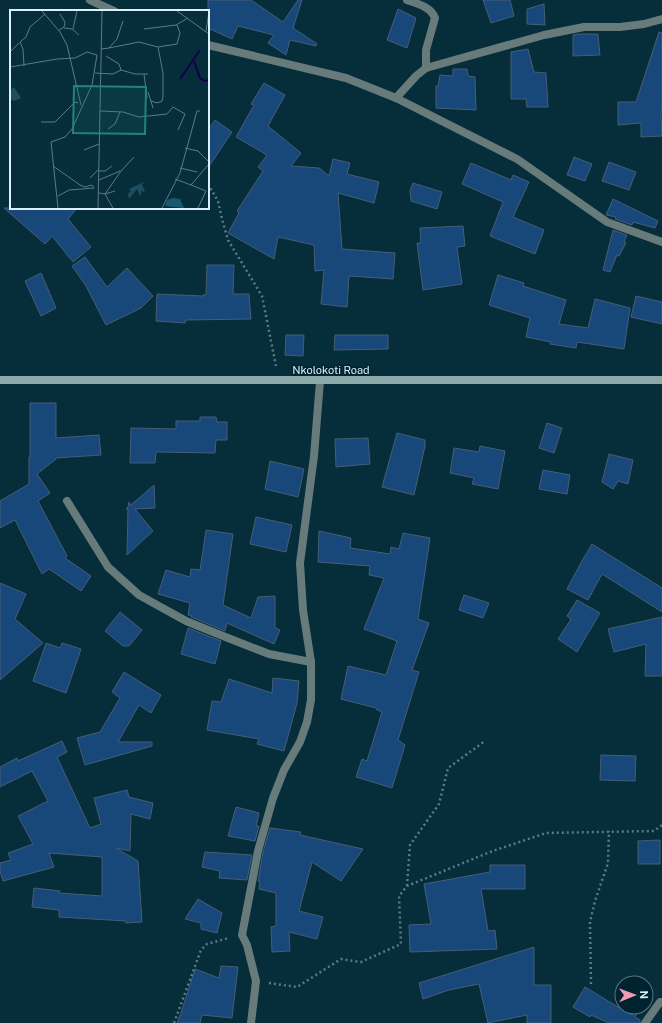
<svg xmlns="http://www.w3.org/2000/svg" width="662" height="1023" font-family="'Public Sans',sans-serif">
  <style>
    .building { fill: #18487a; stroke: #475d76 }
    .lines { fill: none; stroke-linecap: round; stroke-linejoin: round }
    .path { stroke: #5b7b86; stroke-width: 2.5; stroke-dasharray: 2 3; stroke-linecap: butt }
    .minor { stroke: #687b7b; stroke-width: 8 }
    .secondary { stroke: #8caaaa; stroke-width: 8 }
    .labels { text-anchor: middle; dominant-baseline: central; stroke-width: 3; stroke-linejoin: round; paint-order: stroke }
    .street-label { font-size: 11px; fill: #dcf0f9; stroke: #002330 }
    .inset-river { fill: none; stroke: #110048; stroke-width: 2 }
    .inset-road { fill: none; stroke: #5b7b86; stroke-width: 1 }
    .view { fill: #24827c; fill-opacity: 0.15; stroke: #24827c; stroke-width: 2 }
    .inset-edge { fill: none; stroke: #dcf0f9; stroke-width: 2 }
  </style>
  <rect width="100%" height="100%" fill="#052d3a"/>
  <g class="building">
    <path d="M208 0H251L283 22 298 0H302L293 28 317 44 316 46 290 40 286 55 268 43 274 35 238 26 232 39 208 28Z"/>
    <path d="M483 0H510L514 16 491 23Z"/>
    <path d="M544 4 545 25 527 24V9Z"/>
    <path d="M398 9 416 18 407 48 387 40Z"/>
    <path d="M659 32 662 33V105L661 113 662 136 641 137V123L618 125V102H636Z"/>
    <path d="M579 34H598L600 55 573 56V35Z"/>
    <path d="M528 49 534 72 546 73 548 107H527L526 99H511V52Z"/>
    <path d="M453 69H467L468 76 475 77 476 110 436 108V86H438L440 75 453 76Z"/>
    <path d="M264 83 285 95 268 126 301 153 291 166 319 168 329 176 333 159 350 163 347 174 379 182 374 203 338 193 342 249 395 253 393 279 349 276 347 307 321 304 324 270 315 271 314 245 278 237 274 259 228 233 239 213 237 211 263 171 258 167 267 155 236 137 254 105 251 104Z"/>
    <path d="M215 120 232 132 208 168V130Z"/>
    <path d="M574 157 592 164 585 181 567 175Z"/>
    <path d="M609 162 636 172 629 190 602 181Z"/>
    <path d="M471 163 511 180 513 175 529 182 513 217 544 230 535 254 490 236 503 202 462 184Z"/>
    <path d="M413 183 442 192 437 209 411 201 410 191Z"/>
    <path d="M613 199 658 221 655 228 633 222 632 225 615 219 616 217 606 215Z"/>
    <path d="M4 208H77L68 219 91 247 73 262 52 236 45 244Z"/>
    <path d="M463 226 465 246 457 247 462 284 423 290 417 243H421L420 228Z"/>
    <path d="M613 230 627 235 624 242 626 243 619 256 617 255 610 272 603 270Z"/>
    <path d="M85 257 107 287 127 268 153 296 141 308 106 325 86 286 72 266Z"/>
    <path d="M207 265H234L233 294H249L251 319 186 320 185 323 156 321 157 294 203 296V295H206Z"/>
    <path d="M41 273 56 308 41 316 25 281Z"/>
    <path d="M498 275 524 283 523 286 566 300 559 324 588 328 595 299 630 308 624 349 577 342 576 348 550 344 551 342 526 337 530 318 489 305Z"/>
    <path d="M636 296 662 302V324L631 317Z"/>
    <path d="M286 335H304L303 356 285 355Z"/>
    <path d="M335 335H388V349L334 350Z"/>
    <path d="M30 403H56V438L99 435 101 455 56 458V459L37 474 50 493 38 501 67 556 65 558 91 576 81 591 49 569 42 574 15 520 0 528V501L29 484V457H30Z"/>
    <path d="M200 417H216L217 422H227V440H216L215 453 156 452 155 463H130L131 428 176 429V421H200Z"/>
    <path d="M547 423 562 428 554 453 539 448Z"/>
    <path d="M397 433 425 440V446L414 495 382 487Z"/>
    <path d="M368 438 370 464 336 467 335 439Z"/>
    <path d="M480 446 505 451 498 489 472 484 474 478 450 473 454 448 479 452Z"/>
    <path d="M609 454 633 460 628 484 618 481 613 489 602 482Z"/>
    <path d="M270 461 304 469 298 497 265 489Z"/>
    <path d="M543 470 570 475 567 494 539 489Z"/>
    <path d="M154 485 155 508 135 509 153 531 127 555 128 509H126L128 507 129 502 131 505Z"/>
    <path d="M256 517 292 525 286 552 250 544Z"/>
    <path d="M206 530 233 534 223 605 251 618 258 597 275 596V628L280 630 274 644 227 623 225 631 191 617 192 616 188 615 190 603 158 594 166 570 190 577 191 569 200 570Z"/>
    <path d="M319 531 351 538 350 548 390 554 391 547 399 549 403 533 430 538 418 619 429 623 412 670 419 672 398 740 405 745 392 788 356 777 362 759 367 761 382 712 376 709V708L341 699 348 666 386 675 397 641 364 629 384 578 369 575 370 566 318 562Z"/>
    <path d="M592 544 662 588V612L602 574 588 600 567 589 582 561Z"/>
    <path d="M0 583 26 594 15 619 43 643 0 680Z"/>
    <path d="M464 595 489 603 483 618 459 610Z"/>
    <path d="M577 600 600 613 577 652 558 639 571 619 567 616Z"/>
    <path d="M120 612 142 630 129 646H123L105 631Z"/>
    <path d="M662 617V676H645L646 644 614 652 608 629Z"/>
    <path d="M188 628 221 641 215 664 181 654Z"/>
    <path d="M46 643 60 648 62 643 81 649 66 693 33 681Z"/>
    <path d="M124 672 161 695 151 713 139 705 118 742H152V746L85 765 77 738 100 732 120 698 112 692Z"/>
    <path d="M273 678 299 681 297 703 284 751 257 744 259 739 207 730 212 701 221 702 229 679 272 693Z"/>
    <path d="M62 741 67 752 57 757 90 828 101 824 94 798 127 790 129 797 153 803 150 819 131 814 130 851 116 848 138 861 142 922 126 923V921L59 917V910L32 907 34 888 60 891 59 893 102 896V857L49 853 54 867 3 881 0 871V863L11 860 8 853 33 844 18 816 48 801 32 771 0 787V767L17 758 18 761Z"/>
    <path d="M601 755 636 756 635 781 600 780Z"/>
    <path d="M236 807 259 813 256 826H259L255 841 228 836Z"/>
    <path d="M270 828 301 832 300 835 363 849 341 881 312 862 299 911 323 917 317 939 289 932 290 951 272 952 271 927 276 926V893L259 889 260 882 258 881 263 852Z"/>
    <path d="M660 840V864H638V841Z"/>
    <path d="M205 852 252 855 247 880 219 878 220 871 202 867Z"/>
    <path d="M490 865H525V889H481L488 931 495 930 497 949 410 952 409 925 431 924 424 884 490 872Z"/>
    <path d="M198 899 222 913 217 933 201 929V923L185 919Z"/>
    <path d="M534 947V985H551V1023H527V1015L488 1023 479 984 449 990 423 999 419 983Z"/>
    <path d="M221 966 238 967 232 1018 202 1015 200 1023H177L181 1013 195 969 219 978Z"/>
    <path d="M585 987 618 1007H640L635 1017 640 1020V1023H609L591 1015 590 1017 573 1007Z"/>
  </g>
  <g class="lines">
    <g class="path">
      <path d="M208 184 218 201 222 219 228 240 262 296 276 366"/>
      <path d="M407 886 410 845 439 804 448 768 485 741"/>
      <path d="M269 983 297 987 341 959 361 962 401 944 399 896 407 886 490 852 546 833 654 831 662 825"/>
      <path d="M591 984 590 922 595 901 608 863 609 831"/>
      <path d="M174 1023 201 950 207 944 229 938"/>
    </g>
    <g class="minor">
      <path d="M90 0 114 11"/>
      <path d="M407 0C418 4 431 7 435 18L426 50V68"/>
      <path d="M208 45 346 78 396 98 517 159 607 222 662 242"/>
      <path d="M396 98 416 76 426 68 544 35 584 27H620L644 24 662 19"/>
      <path d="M67 501 108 567 139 595 186 621 228 638 269 654 311 662"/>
      <path d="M251 1023 256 981 247 945 242 935 258 851 273 798 284 770 300 742 307 722 311 700V662L303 610 300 563 314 456 320 381"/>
      <path d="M645 1023 660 1002H662"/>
    </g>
    <path class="secondary" d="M0 380H662"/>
  </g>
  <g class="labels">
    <g class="street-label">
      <text x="331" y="370">Nkolokoti Road</text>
    </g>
  </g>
  <g transform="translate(10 10)">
    <rect width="199" height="199" fill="#052d3a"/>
    <path d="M4 77 11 88 4 91 0 89V81ZM134 172 132 175 135 181 133 182 131 180V187L127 179 119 189 118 184 121 181 119 179Z" fill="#1e4f60"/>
    <path d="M163 188 170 189 174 198 155 196 157 190Z" fill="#175a70"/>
    <path class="inset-river" d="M184 51 190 68 195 71 199 70M170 69 190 40"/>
    <path class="inset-road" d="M32 1 50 22 57 35 71 95M167 1 199 24M54 18 62 19 69 25M63 19 67 1M134 19 166 15 178 8M49 20 54 17 55 12 50 4M196 21 199 2M99 38 129 32 148 37 167 34 170 23 167 15M91 39 99 38 107 29 113 11M0 42 9 33M96 46 109 54 111 60M14 56 13 39 10 32 16 27 20 17 35 4M0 57 47 49 65 48 77 42 87 45 82 75 62 119 55 127 41 132 48 198M85 63 103 64 111 60 125 64H138M134 64 137 88M138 82 143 98M141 91 147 93 152 91 153 87V63L148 37M90 101 113 102 129 107 157 104 163 97 175 104 168 120M31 112H45L65 92 68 93M98 119 105 114 110 102M175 138 188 141 199 152M74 140 89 134M43 156 70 175 75 177 82 175 84 178M170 158 187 162M89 161H95L102 156M80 168 89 159M165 169 181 175 199 154M89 170 110 161M181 175 196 181 188 198M89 183 95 184 111 161 124 147M48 186 59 180 84 178M88 198 92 1M103 198 95 184 105 181M152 198 170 163 187 101H190"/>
    <path class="view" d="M64 76 136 77 135 124 63 123Z"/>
    <rect width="199" height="199" class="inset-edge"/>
  </g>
  <g transform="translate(634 995) rotate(89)"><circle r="19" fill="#002330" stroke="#587580"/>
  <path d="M0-3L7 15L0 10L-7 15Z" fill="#f29ab0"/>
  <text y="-6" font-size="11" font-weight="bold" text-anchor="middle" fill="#dcf0f9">N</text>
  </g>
</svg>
